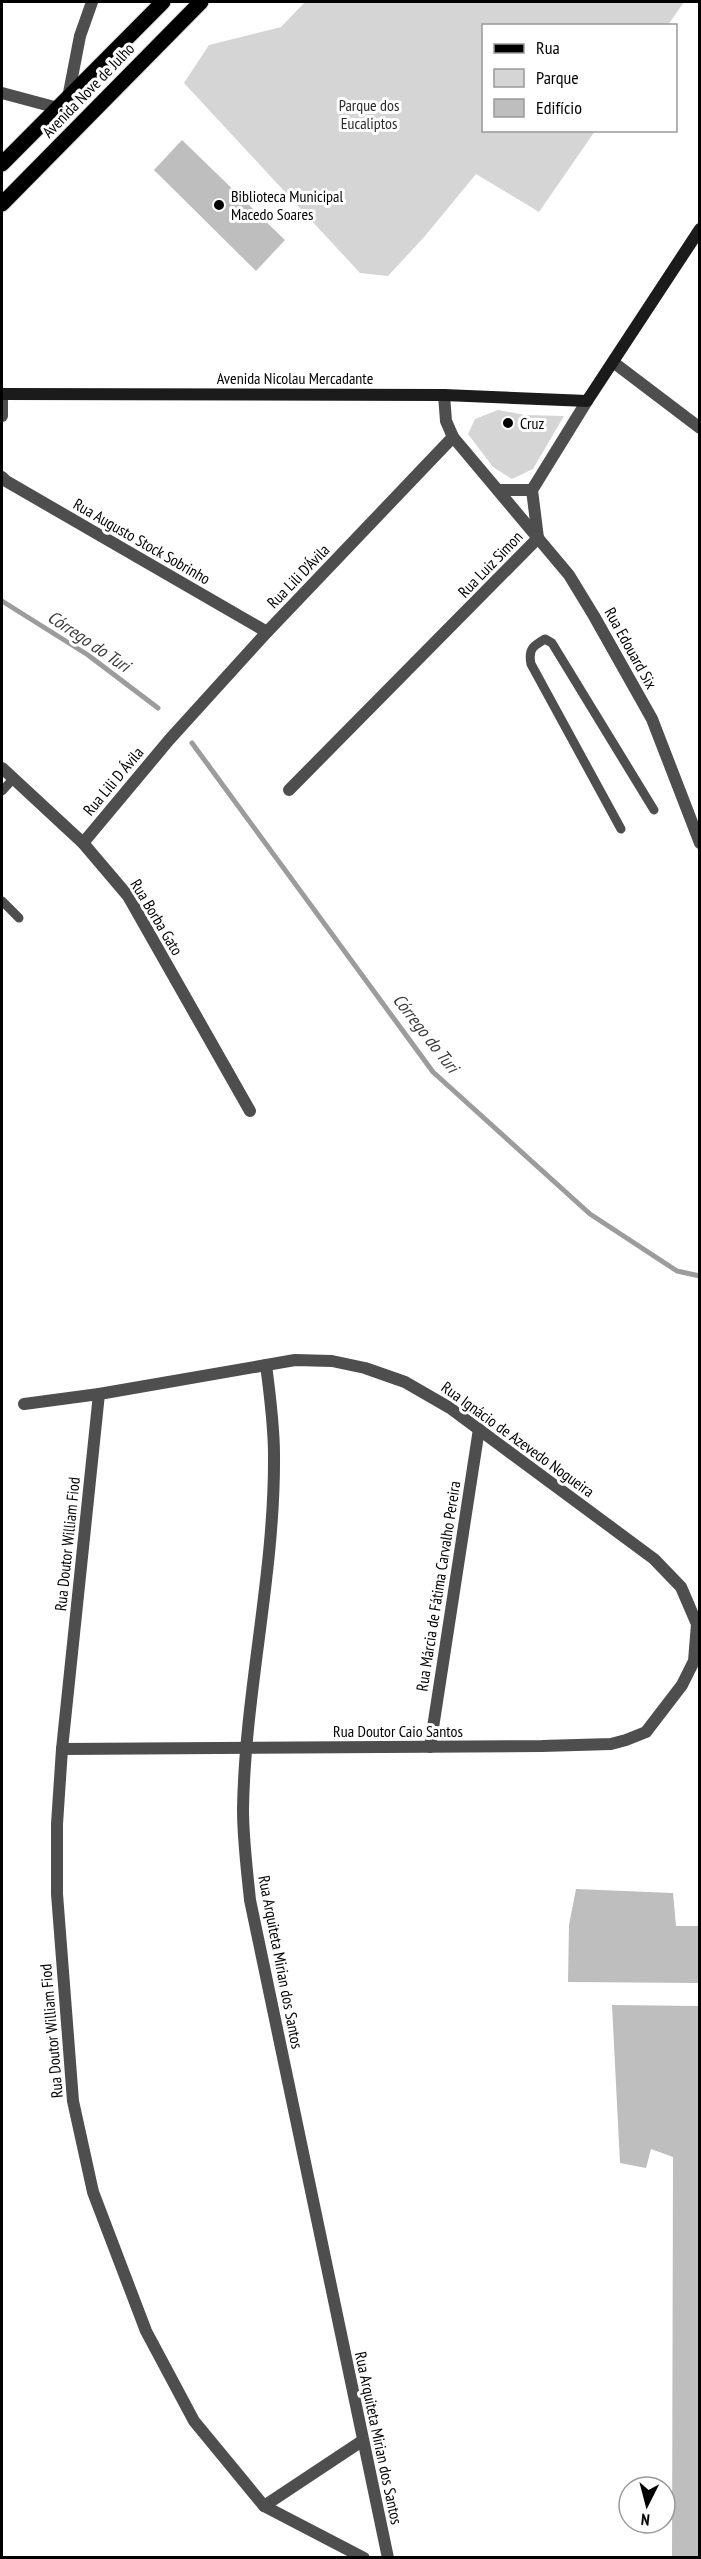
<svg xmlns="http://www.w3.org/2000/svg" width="701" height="2559" font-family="'PT Sans Narrow',sans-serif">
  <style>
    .green { fill: #d5d5d5 }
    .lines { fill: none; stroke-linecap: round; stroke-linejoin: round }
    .stream { stroke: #9c9c9c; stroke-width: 5 }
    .building { fill: #bebebe }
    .primary-casing { stroke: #dbdbdb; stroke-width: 17 }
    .lane { stroke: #4e4e4e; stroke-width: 9 }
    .street { stroke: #4e4e4e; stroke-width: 12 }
    .secondary { stroke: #1b1b1b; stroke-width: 12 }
    .primary { stroke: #000; stroke-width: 15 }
    .poi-dot { fill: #000; stroke: #fff; stroke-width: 2 }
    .labels { text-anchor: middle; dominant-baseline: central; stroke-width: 6; stroke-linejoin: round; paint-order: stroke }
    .street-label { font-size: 16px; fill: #000; stroke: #fff }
    .park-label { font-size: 16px; fill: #2c2c2c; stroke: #fff }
    .poi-label { font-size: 16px; fill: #000; stroke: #fff; text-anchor: start }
    .water-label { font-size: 18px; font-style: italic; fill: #3d3d3d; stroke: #fff }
  </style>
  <rect width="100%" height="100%" fill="#fff"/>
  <g class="green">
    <path d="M305 2H684L668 25 484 26V130L595 131 539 212 476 174 425 236 388 276 360 273 184 83 209 45 281 27Z"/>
    <path d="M498 410 525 415 564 416 533 469 512 479 493 467 468 434 475 419Z"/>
  </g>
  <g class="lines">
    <g class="stream">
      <path d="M2 601 88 655 158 708"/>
      <path d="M192 743 433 1072 590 1214 677 1271 700 1276"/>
    </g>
  </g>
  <g class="building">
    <path d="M182 140 285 240 256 271 154 170Z"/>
    <path d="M576 1889 673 1893 676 1926H699V1983L568 1982 569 1925Z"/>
    <path d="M612 2005 699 2006V2558H672L673 2157 651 2149 646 2168 620 2163Z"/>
  </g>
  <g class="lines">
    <defs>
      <g id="primary">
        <path d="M2 164 163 2"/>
        <path d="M2 204 201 2"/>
      </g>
    </defs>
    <use href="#primary" class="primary-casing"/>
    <g class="lane">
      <path d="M2 791 13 779"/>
      <path d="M621 829 531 664C528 649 533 646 545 639L552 643 654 810"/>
      <path d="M2 901 19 918"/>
    </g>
    <g class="street">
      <path d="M2 93 58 108"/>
      <path d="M68 98 80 36 92 2"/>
      <path d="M613 362 700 428"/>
      <path d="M444 395 446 421 453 437 569 575 594 616 652 719 700 843"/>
      <path d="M2 416V394"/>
      <path d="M2 477 6 481 267 632"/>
      <path d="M498 490H532"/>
      <path d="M2 768 83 843 128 896 250 1111"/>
      <path d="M289 790 538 538 532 490 587 401"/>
      <path d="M83 843 169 740 267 632 453 437"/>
      <path d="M266 1365C270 1395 274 1425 274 1455 275 1574 245 1691 243 1809 243 1840 247 1870 250 1900L388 2558"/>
      <path d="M99 1394 62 1749 57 1824V1894L73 2101 93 2192 146 2331 194 2421 264 2506 364 2558"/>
      <path d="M24 1404 99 1394 295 1360 332 1361 365 1368 405 1382 450 1408 654 1559 681 1587 697 1624 694 1661 682 1685 646 1732 626 1740 611 1744 542 1746 62 1749"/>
      <path d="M430 1747 479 1429"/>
      <path d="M264 2506 362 2441"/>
    </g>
    <path class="secondary" d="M2 394 444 395 587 401 700 229"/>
    <use href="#primary" class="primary"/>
  </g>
  <g class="poi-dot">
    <circle cx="219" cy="205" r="6"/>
    <circle cx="508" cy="423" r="6"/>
  </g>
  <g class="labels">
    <g class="street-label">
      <text transform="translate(88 90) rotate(-46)">Avenida Nove de Julho</text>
      <text x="295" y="378">Avenida Nicolau Mercadante</text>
      <text transform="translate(142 541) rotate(30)">Rua Augusto Stock Sobrinho</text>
      <text transform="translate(490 564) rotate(-46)">Rua Luiz Simon</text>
      <text transform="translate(298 576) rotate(-46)">Rua Lili D'Ávila</text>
      <text transform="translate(631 648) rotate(61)">Rua Edouard Six</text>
      <text transform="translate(113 781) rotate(-50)">Rua Lili D Ávila</text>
      <text transform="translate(157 917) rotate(59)">Rua Borba Gato</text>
      <text transform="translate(518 1439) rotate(36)">Rua Ignácio de Azevedo Nogueira</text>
      <text transform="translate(67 1544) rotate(-84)">Rua Doutor William Fiod</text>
      <text transform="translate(438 1586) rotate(-81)">Rua Márcia de Fátima Carvalho Pereira</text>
      <text x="398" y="1731">Rua Doutor Caio Santos</text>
      <text transform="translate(281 1962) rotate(79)">Rua Arquiteta Mirian dos Santos</text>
      <text transform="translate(51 2031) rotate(-95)">Rua Doutor William Fiod</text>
      <text transform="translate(379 2438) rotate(78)">Rua Arquiteta Mirian dos Santos</text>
    </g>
    <g class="park-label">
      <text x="369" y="105">Parque dos<tspan x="369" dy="18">Eucaliptos</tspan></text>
    </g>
    <g class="poi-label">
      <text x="231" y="196">Biblioteca Municipal<tspan x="231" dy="18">Macedo Soares</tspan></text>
      <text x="520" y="423">Cruz</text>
    </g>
    <g class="water-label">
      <text transform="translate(89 641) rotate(34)">Córrego do Turi</text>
      <text transform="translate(426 1033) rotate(52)">Córrego do Turi</text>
    </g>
  </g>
  <rect width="701" height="2559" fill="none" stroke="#000000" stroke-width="6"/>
  <rect x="482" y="24" width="195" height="108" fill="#ffffff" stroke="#999999" stroke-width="1.5"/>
  <rect x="494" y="44" width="30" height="9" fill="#000000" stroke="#999999" stroke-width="1.5"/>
  <text x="536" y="54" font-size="18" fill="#000000">Rua</text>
  <rect x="494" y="69" width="30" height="18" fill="#d5d5d5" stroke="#999999" stroke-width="1.5"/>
  <text x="536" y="84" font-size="18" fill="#000000">Parque</text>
  <rect x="494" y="99" width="30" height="18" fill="#bebebe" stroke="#999999" stroke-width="1.5"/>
  <text x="536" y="114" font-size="18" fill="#000000">Edifício</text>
  <g transform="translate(647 2505) rotate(186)"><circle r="28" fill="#ffffff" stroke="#999999" stroke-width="1.5"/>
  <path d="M0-4.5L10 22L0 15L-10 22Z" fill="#000000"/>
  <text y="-9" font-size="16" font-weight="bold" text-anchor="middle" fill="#000000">N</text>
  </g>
</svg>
